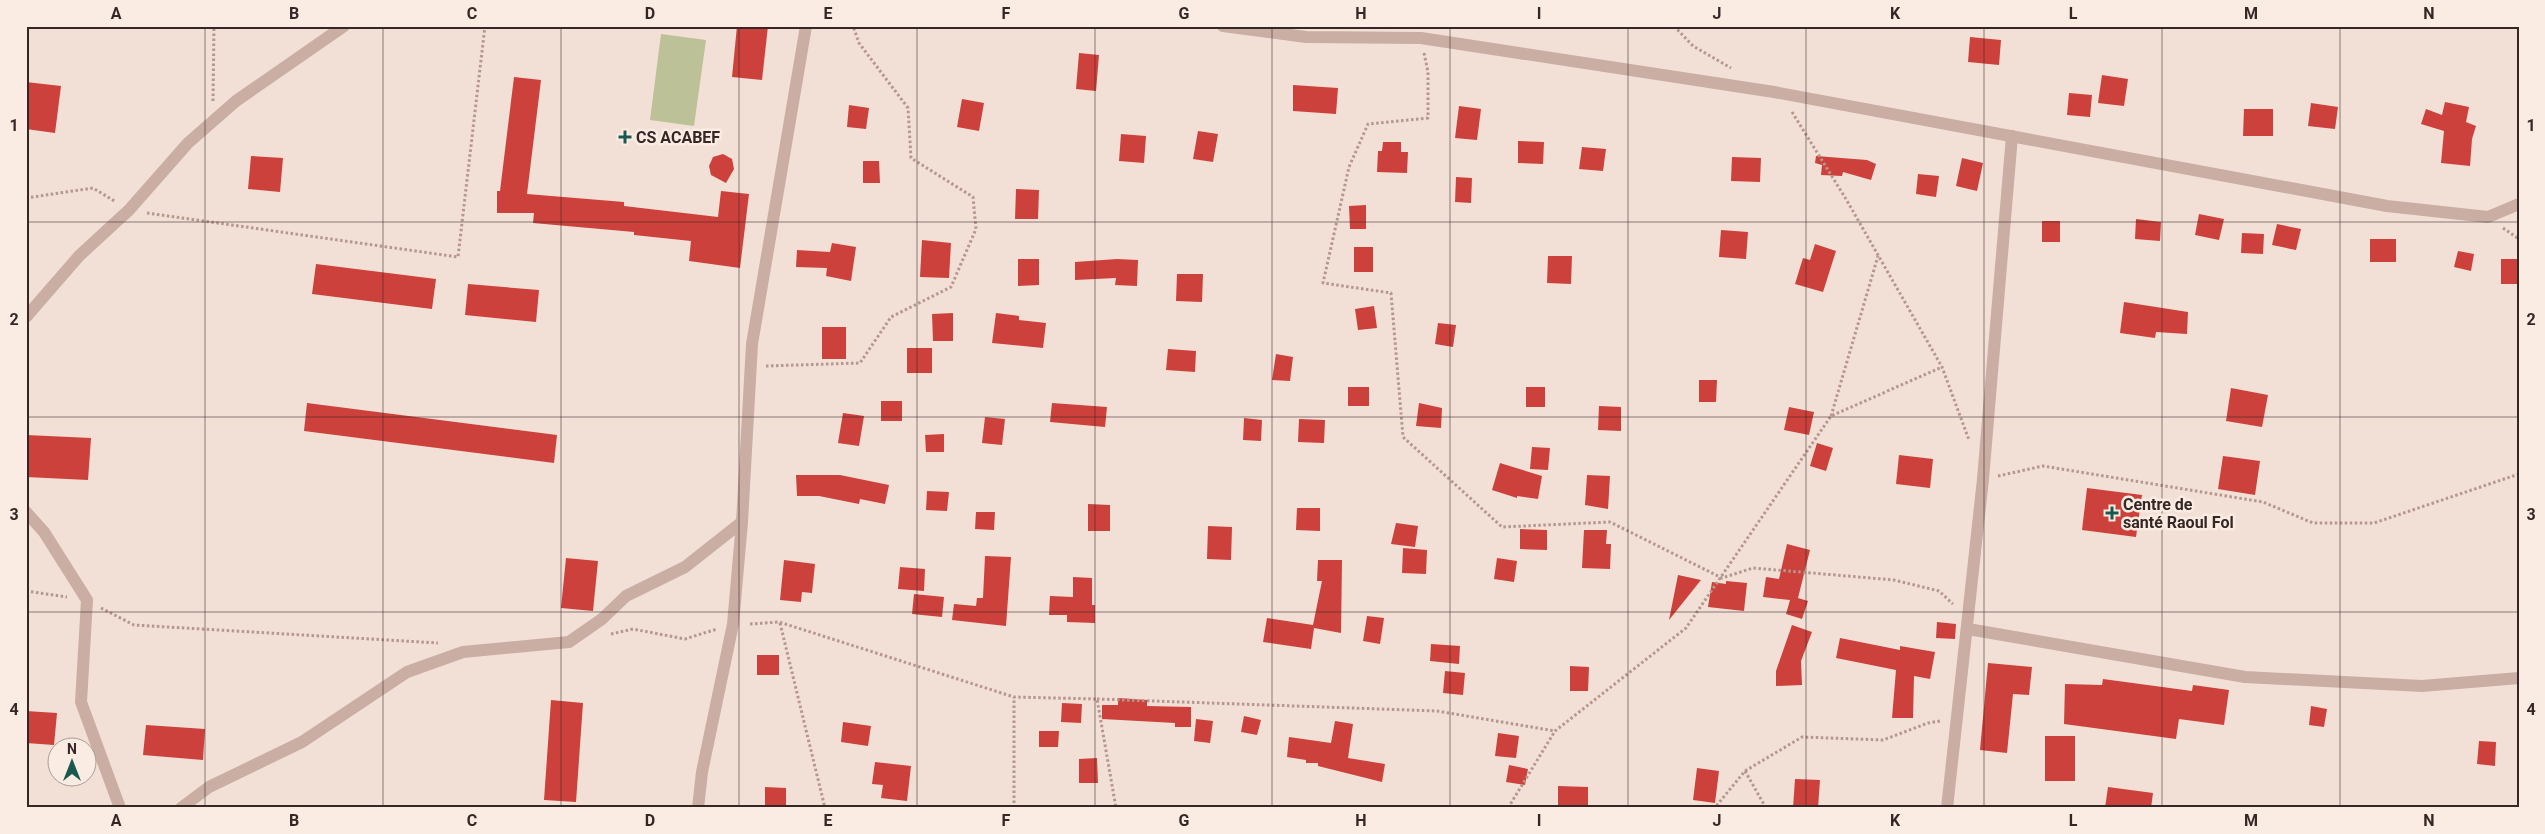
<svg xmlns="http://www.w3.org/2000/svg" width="2545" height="834" font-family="Roboto,sans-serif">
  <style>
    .green { fill: #bcc197 }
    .building { fill: #cc413b }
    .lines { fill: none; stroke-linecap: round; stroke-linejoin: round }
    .path { stroke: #b6968d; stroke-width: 3; stroke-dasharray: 2.5 2.5; stroke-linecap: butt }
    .minor { stroke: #caada3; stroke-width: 12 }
    .grid { fill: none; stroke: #352725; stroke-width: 1; stroke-opacity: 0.55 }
    .poi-dot { fill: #19584f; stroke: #faebe3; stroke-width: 2 }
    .labels { text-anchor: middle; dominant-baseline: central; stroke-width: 5; stroke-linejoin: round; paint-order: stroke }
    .poi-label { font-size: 16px; font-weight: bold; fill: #352725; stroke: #faebe3; text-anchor: start }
    .neatline { fill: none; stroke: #352725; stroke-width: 2 }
    .grid-label { font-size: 16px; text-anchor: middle; font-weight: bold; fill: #352725 }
  </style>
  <rect width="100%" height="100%" fill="#f2e0d7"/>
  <path class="green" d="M661 34 706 40 694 126 650 120Z"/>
  <g class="building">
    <path d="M737 26H768L762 80 732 77Z"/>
    <path d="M1970 37 2001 40 1999 65 1968 62Z"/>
    <path d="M1079 53 1099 55 1096 91 1076 89Z"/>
    <path d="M2102 75 2128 79 2124 106 2098 103Z"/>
    <path d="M514 77 541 80 527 194 624 202V206L718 217 721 191 749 194 740 268 689 261 691 241 634 235V232L533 223 534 213H497V191H500Z"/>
    <path d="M26 82 61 86 55 133 26 129Z"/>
    <path d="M1293 85 1338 88 1336 114 1293 111Z"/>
    <path d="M2069 93 2092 95 2090 117 2067 115Z"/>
    <path d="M962 99 984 103 979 131 957 127Z"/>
    <path d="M2445 102 2469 107 2466 122 2476 126 2472 139 2470 166 2441 163 2444 131 2421 124 2426 109 2442 115Z"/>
    <path d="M2311 103 2338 107 2335 129 2308 126Z"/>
    <path d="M849 105 869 108 866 129 847 127Z"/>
    <path d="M1459 106 1481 109 1477 140 1455 138Z"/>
    <path d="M2244 109H2273V136H2243Z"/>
    <path d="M1198 131 1218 134 1213 162 1193 159Z"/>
    <path d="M1121 134 1146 136 1144 163 1119 161Z"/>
    <path d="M1518 141 1544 142 1543 164 1518 163Z"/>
    <path d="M1383 142H1401V152H1408L1407 173 1377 172 1378 151H1382Z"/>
    <path d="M1582 147 1606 149 1603 171 1579 169Z"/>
    <path d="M723 154 732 159 734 169 726 183 711 175 709 166 713 157Z"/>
    <path d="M251 156 283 158 280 192 248 189Z"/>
    <path d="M1816 156 1867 160 1876 164 1871 180 1843 172 1842 176 1821 175 1822 165 1815 163Z"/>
    <path d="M1732 157 1761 158 1760 182 1731 181Z"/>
    <path d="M1962 158 1983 163 1977 191 1956 186Z"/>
    <path d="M863 161H879L880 183H863Z"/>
    <path d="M1918 174 1939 176 1936 197 1916 194Z"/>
    <path d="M1456 177 1472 178 1471 203 1455 202Z"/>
    <path d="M1016 189 1039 190 1038 219H1015Z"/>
    <path d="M1366 205V229H1350L1349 206Z"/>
    <path d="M2199 214 2224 219 2219 240 2195 235Z"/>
    <path d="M2136 219 2161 222 2160 241 2135 239Z"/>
    <rect x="2042" y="221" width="18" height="21"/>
    <path d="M2277 224 2301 229 2296 250 2272 245Z"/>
    <path d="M1721 230 1748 232 1746 259 1719 257Z"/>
    <path d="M2242 233 2264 234 2263 254 2241 253Z"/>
    <rect x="2370" y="239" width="26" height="23"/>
    <path d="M922 240 951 243 949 278 920 277Z"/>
    <path d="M832 243 856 247 851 281 826 276 827 268 796 267 797 250 830 252Z"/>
    <path d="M1815 244 1836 251 1823 292 1795 284 1803 258 1810 260Z"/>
    <rect x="1354" y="247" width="19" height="25"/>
    <path d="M2458 251 2474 254 2471 271 2454 267Z"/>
    <path d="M1548 256H1572L1571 284 1547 283Z"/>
    <path d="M1018 259H1039V285L1018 286Z"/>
    <path d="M1117 259 1138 260 1137 286 1115 285 1116 278 1075 280V262Z"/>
    <rect x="2501" y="259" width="18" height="25"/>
    <path d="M316 264 436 279 432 309 312 294Z"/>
    <path d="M1177 274H1203L1202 302 1176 301Z"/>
    <path d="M468 284 539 290 536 322 465 315Z"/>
    <path d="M2124 302 2188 312 2187 334 2156 332 2155 338 2120 333Z"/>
    <path d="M1374 306 1377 328 1358 330 1355 309Z"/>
    <path d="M953 313V341H933L932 314Z"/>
    <path d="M996 313 1019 316V320L1046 323 1043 348 992 343Z"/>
    <path d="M1438 323 1456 325 1453 347 1435 344Z"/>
    <rect x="822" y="327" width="24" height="32"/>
    <rect x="907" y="348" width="25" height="25"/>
    <path d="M1168 349 1196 351 1195 372 1166 370Z"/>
    <path d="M1276 354 1293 357 1290 381 1272 380Z"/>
    <path d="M1699 380H1717L1716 402H1699Z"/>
    <rect x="1348" y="387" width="21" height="19"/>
    <rect x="1526" y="387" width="19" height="20"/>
    <path d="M2231 388 2268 395 2262 427 2226 421Z"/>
    <rect x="881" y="401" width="21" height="20"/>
    <path d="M307 403 557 435 554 463 304 431Z"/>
    <path d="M1052 403 1107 407 1105 427 1050 422Z"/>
    <path d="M1419 403 1442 408 1441 428 1416 426Z"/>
    <path d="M1599 406 1621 407V431L1598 430Z"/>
    <path d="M1789 407 1814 412 1809 435 1784 430Z"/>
    <path d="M843 413 864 416 859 446 838 443Z"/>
    <path d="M985 417 1005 419 1002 445 982 443Z"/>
    <path d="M1244 418 1262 420 1261 441 1243 440Z"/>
    <path d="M1299 419 1325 420 1324 443 1298 442Z"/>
    <path d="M944 434V452H926L925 435Z"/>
    <path d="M26 435 91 438 88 480 26 477Z"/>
    <path d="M1817 443 1833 448 1826 471 1810 466Z"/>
    <path d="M1532 447 1550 448 1548 470 1530 469Z"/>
    <path d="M1899 455 1933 459 1930 488 1896 484Z"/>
    <path d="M2223 456 2260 461 2255 495 2218 489Z"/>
    <path d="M1500 463 1542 476 1538 499 1517 496V498L1492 490Z"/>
    <path d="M796 475H840L889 485 885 504 860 499 859 504 819 496H797Z"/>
    <path d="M1587 475 1610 476 1608 509 1585 505Z"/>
    <path d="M2087 488 2142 495 2136 537 2082 530Z"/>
    <path d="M927 491 949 492 947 511 926 510Z"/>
    <path d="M1088 504 1110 505V531H1088Z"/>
    <path d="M1297 508H1320V531L1296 530Z"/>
    <path d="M976 512H995L994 530 975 529Z"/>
    <path d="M1396 523 1418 526 1415 547 1391 544Z"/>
    <path d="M1208 526 1232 527 1231 560 1207 559Z"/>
    <path d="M1520 529 1547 530V550L1520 549Z"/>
    <path d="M1584 530H1607L1606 544H1611L1610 569 1582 568Z"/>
    <path d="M1787 544 1810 550 1798 598 1808 601 1802 619 1786 614 1790 600 1763 597 1766 577 1779 579Z"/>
    <path d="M1403 548 1427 550 1426 574 1402 573Z"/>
    <path d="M985 556 1011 557 1006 626 952 620 954 604 976 606 977 598H983Z"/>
    <path d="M566 558 598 561 593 611 561 608Z"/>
    <path d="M1497 558 1517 561 1514 582 1494 579Z"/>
    <path d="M784 560 815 564 812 593 802 592 801 602 780 600Z"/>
    <path d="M1318 560H1342L1341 633 1314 628 1311 649 1263 642 1267 618 1313 625 1322 581H1317Z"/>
    <path d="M900 567 925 569 924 591 898 589Z"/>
    <path d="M1678 575 1701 580 1669 620Z"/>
    <path d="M1073 577 1092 578V605H1095V623L1067 622V615H1049L1050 596 1073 597Z"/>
    <path d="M1726 581 1747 583 1744 611 1708 607 1712 582 1726 584Z"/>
    <path d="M914 594 944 597 942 617 912 614Z"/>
    <path d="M1367 616 1384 618 1380 644 1363 641Z"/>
    <path d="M1937 622 1956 624 1955 639 1936 638Z"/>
    <path d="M1792 625 1812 632 1801 661 1802 685 1776 686V671Z"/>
    <path d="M1840 638 1900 650V646L1935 652 1930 679 1914 676 1913 718H1892L1896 670 1836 658Z"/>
    <path d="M1431 644 1460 646 1459 664 1430 661Z"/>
    <rect x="757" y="655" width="22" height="20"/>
    <path d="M1988 663 2032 667 2029 695 2013 694 2007 753 1980 750Z"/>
    <path d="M1570 666 1589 667 1588 691H1570Z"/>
    <path d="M1445 671 1465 673 1463 695 1443 693Z"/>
    <path d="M2103 679 2192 691 2193 685 2229 690 2224 725 2179 719 2176 739 2064 724 2065 684 2102 685Z"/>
    <path d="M1118 698 1147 700V706L1191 707V727H1175V723L1102 719V705H1118Z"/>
    <path d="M551 700 583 703 576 802 544 800Z"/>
    <path d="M1062 703 1082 704 1081 723 1061 722Z"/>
    <path d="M2311 706 2327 709 2324 727 2309 725Z"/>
    <path d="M26 711 57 713 54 745 26 743Z"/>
    <path d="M1244 716 1261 720 1257 735 1241 732Z"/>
    <path d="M1196 719 1213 721 1210 743 1194 741Z"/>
    <path d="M1335 721 1353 724 1348 758 1385 764 1382 782 1318 766V763H1306V760L1287 757 1289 737 1331 743Z"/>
    <path d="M843 722 871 726 868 746 841 742Z"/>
    <path d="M146 725 205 729 203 760 143 755Z"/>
    <path d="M1039 731H1059L1058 747H1039Z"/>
    <path d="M1498 733 1519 736 1516 758 1495 756Z"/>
    <rect x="2045" y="736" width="30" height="45"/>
    <path d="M2479 741 2496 742 2495 766 2477 764Z"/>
    <path d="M1097 758 1098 783H1079V759Z"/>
    <path d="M875 762 911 766 907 801 881 798 883 785 872 784Z"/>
    <path d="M1509 765 1528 769 1525 785 1506 782Z"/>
    <path d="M1697 768 1719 771 1715 803 1693 800Z"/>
    <path d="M1795 779 1820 780 1818 808H1793Z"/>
    <path d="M1558 786 1588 787V808H1558Z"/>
    <path d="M765 787 786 788V808H765Z"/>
    <path d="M2108 787 2153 793 2151 808H2105Z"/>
  </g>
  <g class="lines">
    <g class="path">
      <path d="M1674 26 1693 46 1731 68"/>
      <path d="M1424 53 1428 72V118L1368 124 1349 167 1323 283 1391 293 1403 437 1502 527 1610 522 1722 578 1753 568 1894 580 1939 591 1953 604"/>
      <path d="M213 101 214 26"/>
      <path d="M1792 112 1846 199 1942 367 1969 440"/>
      <path d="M26 198 93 188 116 202"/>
      <path d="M147 213 458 257 485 26"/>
      <path d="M2503 228 2519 239"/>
      <path d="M766 366 860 363 891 317 951 287 976 229 973 197 911 158 908 108 859 43 853 26"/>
      <path d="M1831 416 1878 256"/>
      <path d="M1998 476 2043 466 2263 502 2313 523H2374L2519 474"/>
      <path d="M26 591 67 597"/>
      <path d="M101 608 134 625 438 643"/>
      <path d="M780 623 825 808"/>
      <path d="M750 624 779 622 1014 697 1097 699 1116 808"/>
      <path d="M611 634 633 629 685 639 717 629"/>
      <path d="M1097 699 1437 711 1555 731"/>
      <path d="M1745 771 1766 808"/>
      <path d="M1014 808V697"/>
      <path d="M1508 808 1555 731 1686 628 1831 416 1942 367"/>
      <path d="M1712 808 1717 805 1745 771 1802 737 1883 740 1928 723 1940 721"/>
    </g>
    <g class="minor">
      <path d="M1223 26 1306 37 1421 38 1774 92 2387 206 2488 217 2519 204"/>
      <path d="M26 317 79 256 129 210 188 143 236 101 344 26"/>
      <path d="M26 512 44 532 87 600 81 702 120 808"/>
      <path d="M1968 629 2245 677 2422 686 2519 678"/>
      <path d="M181 808 209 787 302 742 407 672 463 652 569 642 602 619 626 596 685 567 742 522"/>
      <path d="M698 808 702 772 733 624 742 522 752 344 806 26"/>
      <path d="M1947 808 1983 479 2012 136"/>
    </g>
  </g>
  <path class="grid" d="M205 26V808M383 26V808M561 26V808M739 26V808M917 26V808M1095 26V808M1272 26V808M1450 26V808M1628 26V808M1806 26V808M1984 26V808M2162 26V808M2340 26V808M26 222H2519M26 417H2519M26 612H2519"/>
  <g class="poi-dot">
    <path d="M622.5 129.5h5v5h5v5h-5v5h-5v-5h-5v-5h5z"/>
    <path d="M2109.5 505.5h5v5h5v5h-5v5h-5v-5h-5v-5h5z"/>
  </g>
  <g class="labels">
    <g class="poi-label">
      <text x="636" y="137">CS ACABEF</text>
      <text x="2123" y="504">Centre de<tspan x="2123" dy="18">santé Raoul Fol</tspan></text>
    </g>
  </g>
  <rect width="2545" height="834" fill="none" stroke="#faebe3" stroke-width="55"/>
  <g transform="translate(72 762)"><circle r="24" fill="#faebe3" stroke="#ab9d97"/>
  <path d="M0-4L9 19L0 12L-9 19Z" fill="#19584f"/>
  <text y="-8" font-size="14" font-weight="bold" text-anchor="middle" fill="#352725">N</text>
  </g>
  <rect x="28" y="28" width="2490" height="778" class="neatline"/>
  <g class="grid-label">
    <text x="116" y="19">A</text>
    <text x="294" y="19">B</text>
    <text x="472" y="19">C</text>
    <text x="650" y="19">D</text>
    <text x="828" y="19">E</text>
    <text x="1006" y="19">F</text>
    <text x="1184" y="19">G</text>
    <text x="1361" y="19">H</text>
    <text x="1539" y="19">I</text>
    <text x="1717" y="19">J</text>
    <text x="1895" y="19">K</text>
    <text x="2073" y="19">L</text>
    <text x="2251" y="19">M</text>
    <text x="2429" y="19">N</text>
    <text x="14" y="131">1</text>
    <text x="2531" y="131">1</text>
    <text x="14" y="325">2</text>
    <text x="2531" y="325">2</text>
    <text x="14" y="520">3</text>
    <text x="2531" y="520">3</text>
    <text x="14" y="715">4</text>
    <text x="2531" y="715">4</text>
    <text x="116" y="826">A</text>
    <text x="294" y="826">B</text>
    <text x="472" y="826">C</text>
    <text x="650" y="826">D</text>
    <text x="828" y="826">E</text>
    <text x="1006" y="826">F</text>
    <text x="1184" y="826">G</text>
    <text x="1361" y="826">H</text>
    <text x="1539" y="826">I</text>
    <text x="1717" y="826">J</text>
    <text x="1895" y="826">K</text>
    <text x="2073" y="826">L</text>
    <text x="2251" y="826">M</text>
    <text x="2429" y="826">N</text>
  </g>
</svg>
